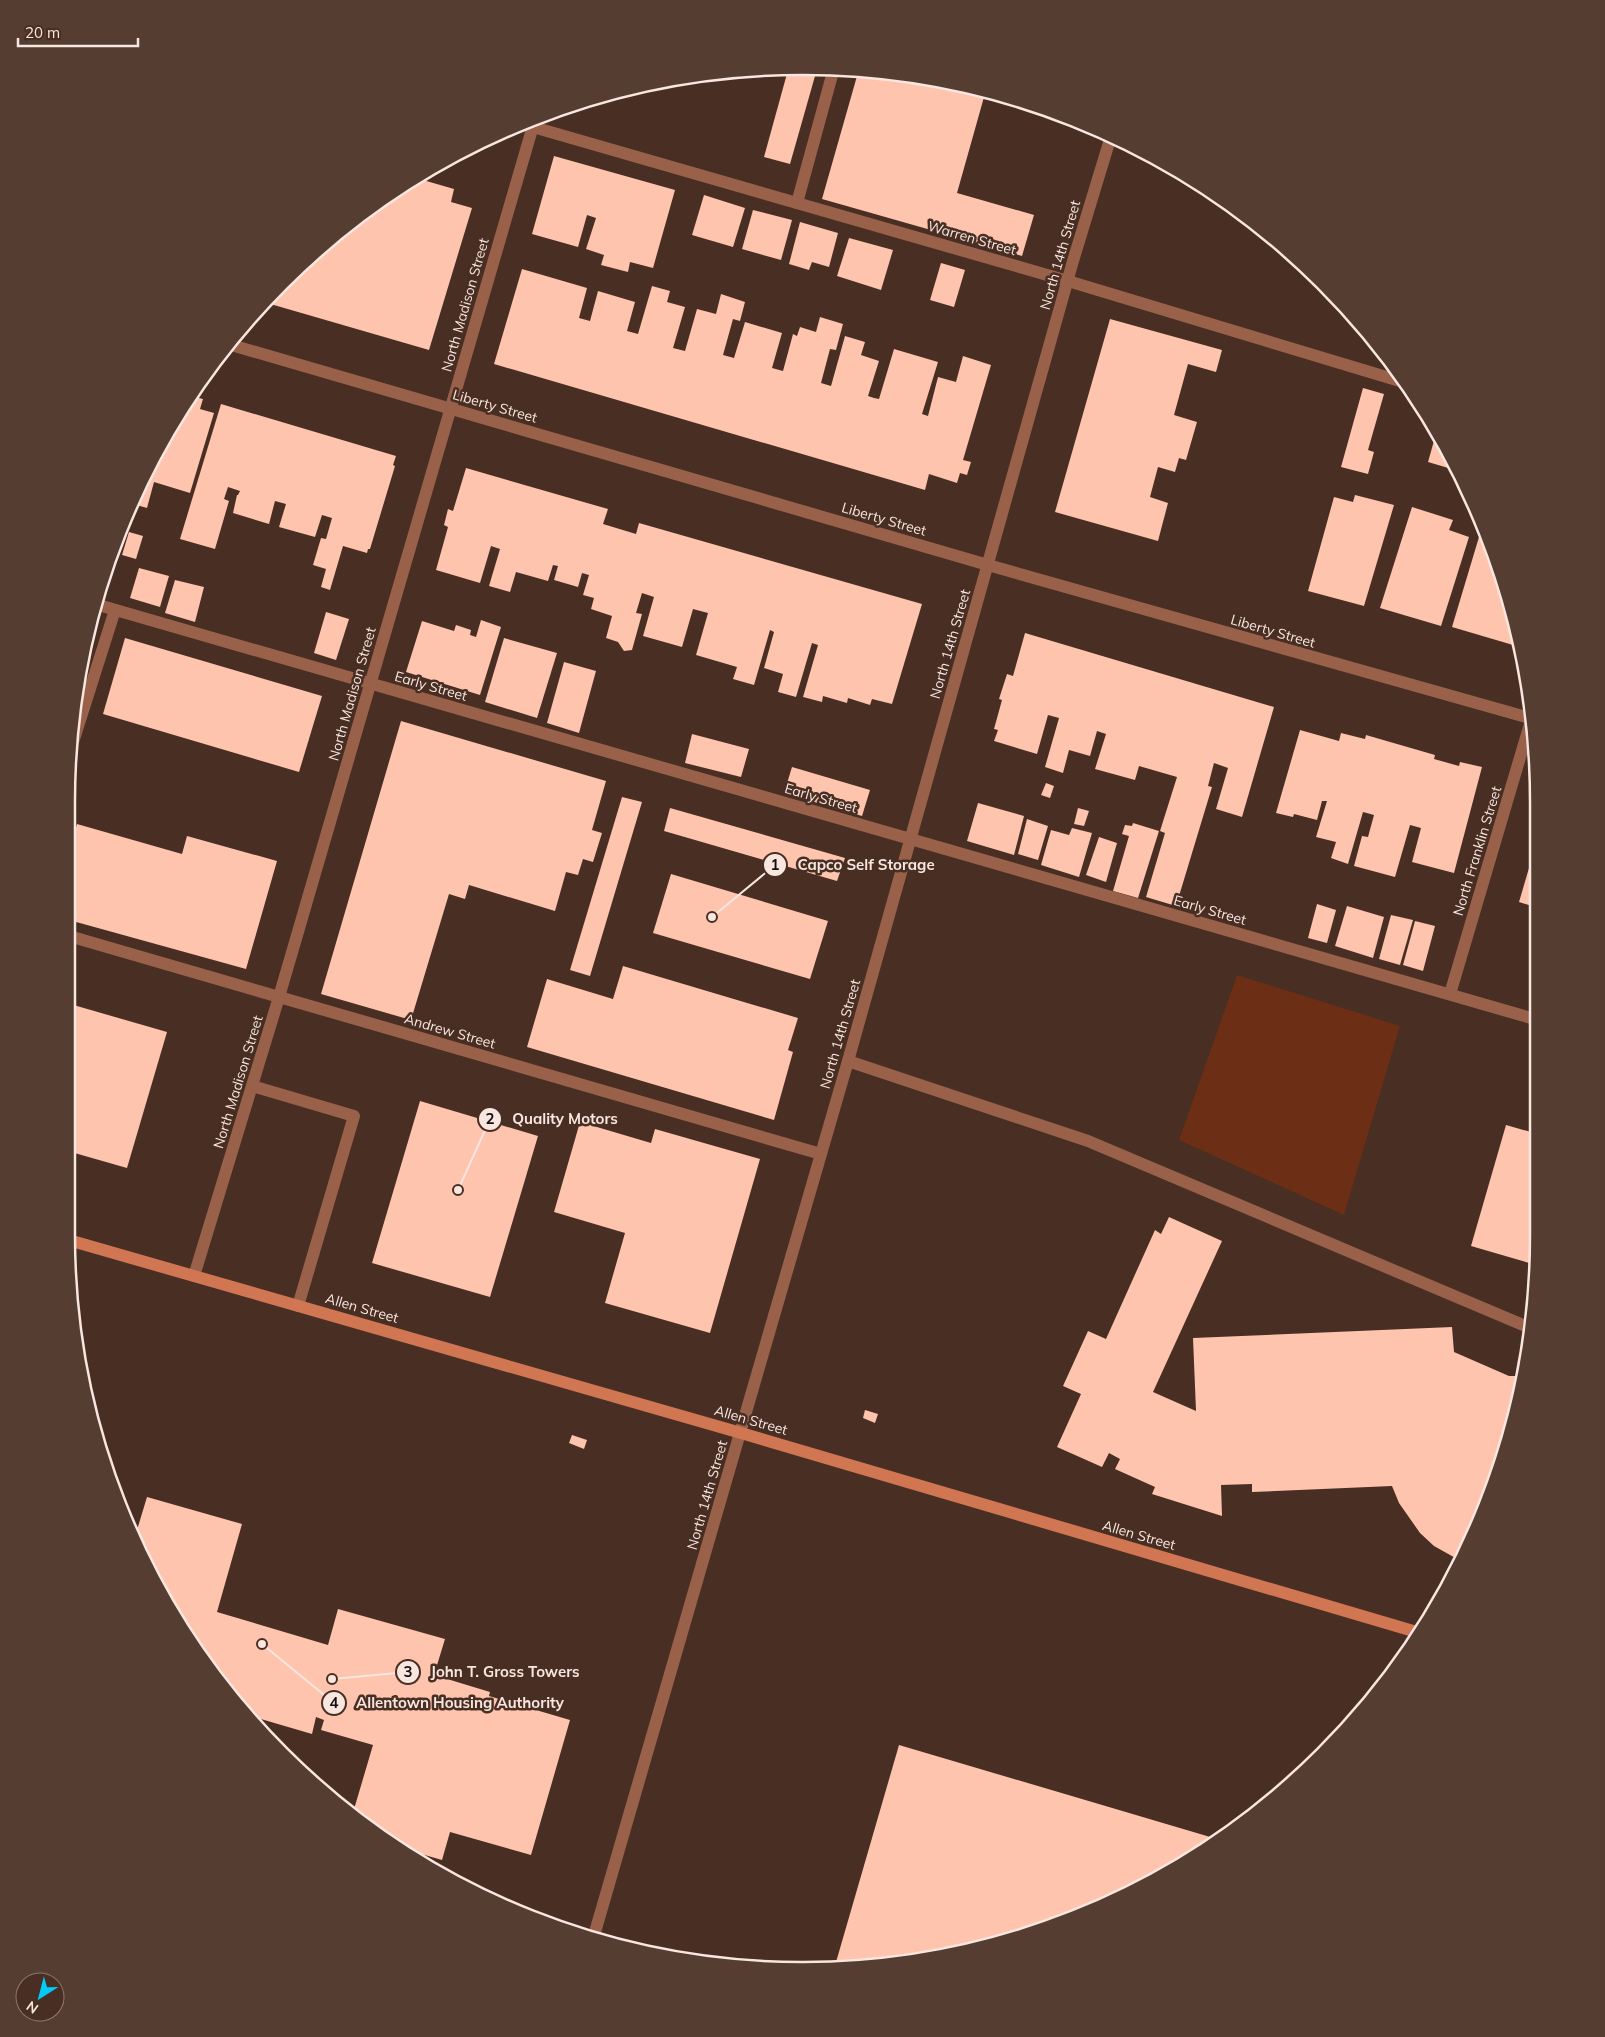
<svg xmlns="http://www.w3.org/2000/svg" width="1605" height="2037" font-family="Mulish,sans-serif">
  <style>
    .green { fill: #6c2e14 }
    .building { fill: #fec4ae }
    .lines { fill: none; stroke-linecap: round; stroke-linejoin: round }
    .lane { stroke: #99604a; stroke-width: 12 }
    .street { stroke: #99604a; stroke-width: 12 }
    .secondary { stroke: #d07652; stroke-width: 12 }
    .labels { text-anchor: middle; dominant-baseline: central; stroke-width: 5; stroke-linejoin: round; paint-order: stroke }
    .street-label { font-size: 14px; fill: #f8e6df; stroke: #482e23 }
    .rim { fill: none; stroke: #f8e6df; stroke-width: 2.5 }
    .leader { fill: none; stroke: #f8e6df; stroke-width: 2 }
    .callout-dot { fill: #f8e6df; stroke: #482e23; stroke-width: 2 }
    .mark-label { font-size: 15px; text-anchor: middle; font-weight: bold; fill: #111 }
    .callout-label { font-size: 15px; text-anchor: middle; font-weight: bold; fill: #f8e6df; stroke: #482e23; stroke-width: 5; stroke-linejoin: round; paint-order: stroke }
  </style>
  <rect width="100%" height="100%" fill="#482e23"/>
  <path class="green" d="M1237 975 1400 1026 1344 1215 1179 1140Z"/>
  <g class="building">
    <path d="M817 69 790 164 764 157 788 70Z"/>
    <path d="M859 69 986 90 957 193 1034 215 1022 256 822 199Z"/>
    <path d="M554 156 675 190 653 268 630 262 628 272 601 265 604 255 586 249 596 218 587 215 578 247 532 234Z"/>
    <path d="M416 178 454 189 451 202 472 208 429 350 267 303 317 249Z"/>
    <path d="M704 195 745 208 733 247 692 235Z"/>
    <path d="M753 210 792 220 781 260 742 249Z"/>
    <path d="M800 222 838 233 829 267 812 262 809 270 789 264Z"/>
    <path d="M849 238 893 250 881 290 837 276Z"/>
    <path d="M941 263 965 270 954 307 930 300Z"/>
    <path d="M522 269 587 288 579 318 590 321 598 291 635 302 627 331 638 334 652 286 670 291 667 302 685 307 673 348 685 351 697 309 716 314 721 294 745 302 740 321 733 319 723 355 734 358 745 322 782 333 772 368 783 371 793 334 797 336 800 327 816 332 820 317 843 324 836 350 830 349 821 383 831 386 845 336 865 342 861 355 879 361 868 396 874 398 879 399 894 349 938 362 922 414 928 416 938 377 956 382 963 356 991 365 963 460 971 462 967 475 960 473 957 483 929 474 925 490 494 364Z"/>
    <path d="M1110 319 1222 350 1216 372 1188 364 1174 415 1197 422 1186 460 1179 458 1175 472 1158 467 1150 497 1168 503 1158 541 1055 512Z"/>
    <path d="M1363 388 1384 394 1368 450 1374 452 1368 474 1341 467Z"/>
    <path d="M191 396 203 399 200 409 214 413 190 493 154 482 147 508 133 504 165 435Z"/>
    <path d="M221 404 396 456 393 465 395 466 370 549H368L367 553 343 546 330 590 321 587 326 569 313 565 321 538 326 539 332 518 322 515 315 537 279 527 286 504 275 501 269 524 233 513 237 495H238L240 491 228 487 224 499 229 501 215 549 180 539Z"/>
    <path d="M1437 430 1456 469 1455 470 1428 462Z"/>
    <path d="M466 468 608 509 603 524 636 534 639 523 922 604 892 704 872 699 870 705 848 698 847 703 823 696 822 702 803 697 818 645 812 643 796 697 778 692 783 674 764 668 774 632 770 630 754 685 733 679 737 667 696 655 708 613 693 609 682 647 643 636 654 597 642 593 636 613 642 614 632 650 624 651 618 642 606 638 612 616 591 609 594 598 583 595 589 575 582 573 578 587 554 580 558 566 553 565 548 581 516 572 510 592 489 586 500 549 491 546 480 583 436 570 448 527 444 525 448 509 453 511Z"/>
    <path d="M1355 495 1394 505 1364 606 1308 591 1334 497 1353 502Z"/>
    <path d="M1412 507 1453 520 1449 530 1469 537 1441 626 1380 608Z"/>
    <path d="M1482 527 1500 566 1517 630 1513 645 1452 627Z"/>
    <path d="M129 532 143 536 136 559 122 555Z"/>
    <path d="M139 568 169 576 160 607 130 598Z"/>
    <path d="M175 580 204 587 195 622 165 613Z"/>
    <path d="M326 612 349 619 336 660 314 653Z"/>
    <path d="M481 620 501 627 480 695 406 672 422 621 454 631 456 625 471 630 470 635 476 637Z"/>
    <path d="M1025 633 1274 707 1242 817 1216 809 1228 768 1214 763 1208 786 1212 787 1176 906 1146 897 1165 833 1160 831 1177 777 1139 766 1135 780 1095 769 1106 734 1097 731 1090 756 1069 750 1063 773 1045 767 1059 718 1048 715 1037 754 994 741 998 730 994 729 1002 700 999 699 1007 674 1013 676Z"/>
    <path d="M125 638 322 696 299 772 103 714Z"/>
    <path d="M504 638 557 653 537 718 485 702Z"/>
    <path d="M564 662 596 671 579 733 547 723Z"/>
    <path d="M401 721 606 781 592 830 602 833 593 862 583 859 578 875 566 872 555 911 469 885 465 899 449 894 411 1020 321 994Z"/>
    <path d="M1300 730 1339 741 1341 733 1365 739 1366 735 1435 755 1434 759 1459 766 1460 762 1482 767 1454 873 1412 862 1421 828 1410 825 1395 877 1354 866 1362 836 1368 837 1374 815 1363 812 1348 864 1331 858 1336 842 1316 837 1327 801H1322L1317 820 1294 814 1293 817 1276 813Z"/>
    <path d="M692 734 749 749 741 777 685 763Z"/>
    <path d="M792 767 870 790 862 816 784 793Z"/>
    <path d="M1046 783 1054 786 1050 798 1041 795Z"/>
    <path d="M622 797 642 802 590 976 570 970Z"/>
    <path d="M978 803 1024 816 1014 855 967 841Z"/>
    <path d="M670 808 845 858 837 881 664 831Z"/>
    <path d="M1078 808 1089 811 1084 826 1074 824Z"/>
    <path d="M1027 819 1048 826 1038 860 1018 854Z"/>
    <path d="M1133 823 1159 831 1138 898 1113 891 1129 836 1122 834 1125 825 1132 826Z"/>
    <path d="M77 824 182 854 187 836 277 861 246 969 69 920V853Z"/>
    <path d="M1072 828 1092 833 1079 877 1041 865 1051 830 1069 835Z"/>
    <path d="M1099 837 1117 843 1106 882 1086 875Z"/>
    <path d="M1537 841 1538 908 1519 902Z"/>
    <path d="M671 874 828 921 810 979 653 933Z"/>
    <path d="M1317 904 1336 910 1327 943 1308 938Z"/>
    <path d="M1347 906 1384 917 1373 958 1335 946Z"/>
    <path d="M1391 915 1413 920 1400 965 1379 959Z"/>
    <path d="M1415 921 1435 926 1423 971 1403 965Z"/>
    <path d="M623 966 798 1018 788 1050 793 1052 774 1120 527 1047 547 979 613 999Z"/>
    <path d="M70 1004 167 1032 127 1168 71 1152Z"/>
    <path d="M420 1101 538 1136 490 1297 372 1263Z"/>
    <path d="M580 1122 651 1143 655 1129 760 1159 710 1333 605 1303 625 1233 554 1212Z"/>
    <path d="M1506 1125 1538 1134 1539 1235 1536 1265 1471 1246Z"/>
    <path d="M1169 1217 1222 1241 1153 1392 1196 1411 1193 1338 1452 1327 1454 1352 1509 1376H1525L1483 1517 1459 1560 1434 1546 1420 1533 1399 1503 1392 1486 1252 1492V1484L1221 1485 1222 1516 1152 1494 1155 1487 1115 1469 1120 1459 1109 1453 1102 1467 1057 1447 1081 1394 1063 1386 1088 1331 1106 1339 1155 1230 1161 1234Z"/>
    <path d="M865 1410 878 1414 875 1423 863 1418Z"/>
    <path d="M572 1435 587 1440 584 1449 569 1443Z"/>
    <path d="M147 1497 242 1524 217 1612 328 1645 338 1609 445 1639 434 1675 490 1692 489 1696 570 1720 531 1855 450 1832 442 1860 397 1847 352 1816 373 1745 321 1730 324 1720 316 1717 312 1734 247 1715 219 1683 165 1603 128 1527 137 1530Z"/>
    <path d="M899 1745 1217 1839 1171 1872 1085 1915 993 1946 899 1964 834 1969Z"/>
  </g>
  <g class="lines">
    <g class="lane">
      <path d="M533 127 1068 281 1403 382"/>
      <path d="M797 203 834 68"/>
      <path d="M95 604 1538 1020"/>
      <path d="M68 758 115 610"/>
      <path d="M69 936 821 1154"/>
      <path d="M848 1061 1088 1141 1530 1328"/>
      <path d="M252 1086 354 1116 298 1306"/>
    </g>
    <g class="street">
      <path d="M228 344 988 565 1533 719"/>
      <path d="M1450 994 1532 717"/>
      <path d="M194 1276 279 997 535 119"/>
      <path d="M593 1939 848 1061 1073 261 1111 136"/>
    </g>
    <path class="secondary" d="M72 1241 741 1433 1420 1633"/>
  </g>
  <g class="labels">
    <g class="street-label">
      <text transform="translate(972 238) rotate(16)">Warren Street</text>
      <text transform="translate(1060 255) rotate(-74)">North 14th Street</text>
      <text transform="translate(465 305) rotate(-74)">North Madison Street</text>
      <text transform="translate(495 406) rotate(16)">Liberty Street</text>
      <text transform="translate(884 519) rotate(16)">Liberty Street</text>
      <text transform="translate(1273 631) rotate(16)">Liberty Street</text>
      <text transform="translate(950 644) rotate(-74)">North 14th Street</text>
      <text transform="translate(431 686) rotate(16)">Early Street</text>
      <text transform="translate(352 694) rotate(-74)">North Madison Street</text>
      <text transform="translate(821 798) rotate(16)">Early Street</text>
      <text transform="translate(1477 851) rotate(-73)">North Franklin Street</text>
      <text transform="translate(1210 910) rotate(16)">Early Street</text>
      <text transform="translate(450 1031) rotate(16)">Andrew Street</text>
      <text transform="translate(840 1034) rotate(-74)">North 14th Street</text>
      <text transform="translate(238 1082) rotate(-73)">North Madison Street</text>
      <text transform="translate(362 1308) rotate(16)">Allen Street</text>
      <text transform="translate(751 1420) rotate(16)">Allen Street</text>
      <text transform="translate(707 1495) rotate(-74)">North 14th Street</text>
      <text transform="translate(1139 1535) rotate(16)">Allen Street</text>
    </g>
  </g>
  <path d="M0 0H1605V2037H0ZM802 75H803A727 727 0 0 1 1530 802V1235A727 727 0 0 1 803 1962H802A727 727 0 0 1 75 1235V802A727 727 0 0 1 802 75Z" fill="#563d32" fill-rule="evenodd"/>
  <path class="rim" d="M802 75H803A727 727 0 0 1 1530 802V1235A727 727 0 0 1 803 1962H802A727 727 0 0 1 75 1235V802A727 727 0 0 1 802 75Z"/>
  <path class="leader" d="M712 917L775 865M458 1190L490 1119M332 1679L408 1672M262 1644L334 1703"/>
  <g class="callout-dot">
    <circle cx="712" cy="917" r="5"/>
    <circle cx="458" cy="1190" r="5"/>
    <circle cx="332" cy="1679" r="5"/>
    <circle cx="262" cy="1644" r="5"/>
    <circle cx="775" cy="865" r="12"/>
    <circle cx="490" cy="1119" r="12"/>
    <circle cx="408" cy="1672" r="12"/>
    <circle cx="334" cy="1703" r="12"/>
  </g>
  <g class="mark-label">
    <text x="775" y="870">1</text>
    <text x="490" y="1124">2</text>
    <text x="408" y="1677">3</text>
    <text x="334" y="1708">4</text>
  </g>
  <g class="callout-label">
    <text x="866" y="870">Capco Self Storage</text>
    <text x="565" y="1124">Quality Motors</text>
    <text x="505" y="1677">John T. Gross Towers</text>
    <text x="460" y="1708">Allentown Housing Authority</text>
  </g>
  <g transform="translate(40 1997) rotate(216)"><circle r="24" fill="#482e23" stroke="#8e786e"/>
  <path d="M0-4L9 19L0 12L-9 19Z" fill="#02cbf9"/>
  <text y="-8" font-size="14" font-weight="bold" text-anchor="middle" fill="#f8e6df">N</text>
  </g>
  <path d="M18 38v8h120v-8" fill="none" stroke="#f8e6df" stroke-width="2.5"/>
  <text x="25" y="38" font-size="15" fill="#f8e6df" stroke="#482e23" stroke-width="4" paint-order="stroke">20 m</text>
</svg>
